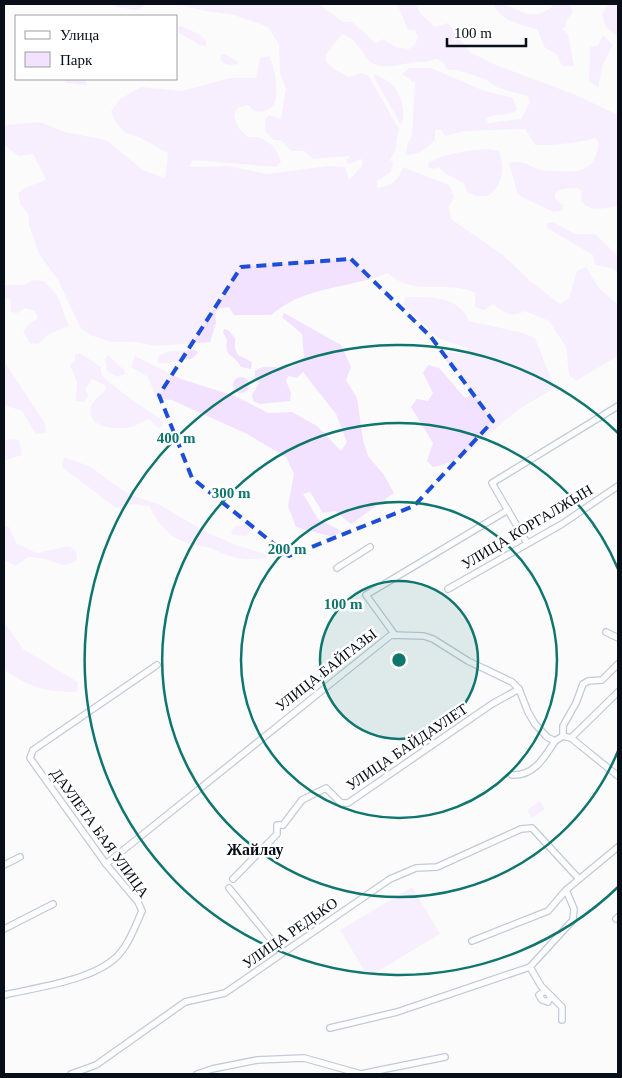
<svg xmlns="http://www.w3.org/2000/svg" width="622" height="1078" font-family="Georgia,serif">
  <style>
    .green { fill: #f2e1ff }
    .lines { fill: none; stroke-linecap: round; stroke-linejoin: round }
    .minor-casing { stroke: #7b90ac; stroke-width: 8 }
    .minor { stroke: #fff; stroke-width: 5.5 }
    .marked { fill: none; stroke: #1d4ed8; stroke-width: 4; stroke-dasharray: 10 6; stroke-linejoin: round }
    .ring { fill: none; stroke: #0f766e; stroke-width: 2.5 }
    .labels { text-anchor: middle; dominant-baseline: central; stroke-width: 5; stroke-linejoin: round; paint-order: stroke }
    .street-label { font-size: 15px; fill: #070e18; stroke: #fff }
    .neighbourhood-label { font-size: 16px; font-weight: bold; fill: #070e18; stroke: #fff }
    .centre { fill: #0f766e; stroke: #fff; stroke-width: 2.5 }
    .ring-label { font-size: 15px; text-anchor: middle; font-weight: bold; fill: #0f766e; stroke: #fff; stroke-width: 5; stroke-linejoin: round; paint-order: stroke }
  </style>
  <rect width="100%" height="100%" fill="#fbfbfb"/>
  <g class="green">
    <path d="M111 4H143L144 6 137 10 116 7Z"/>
    <path d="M177 4H319L343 22H352L376 43 383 39 396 47 409 49 415 44 418 37 415 30H408L397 4H416L420 13 435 27 448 23 470 52 491 63 576 95 618 115V206C606 208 590 213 581 201L582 192 578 188 562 189 555 193V198L564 206 561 211 553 212 518 195 509 163C522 159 527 165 538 169 544 171 552 171 558 171 582 173 596 169 599 142L595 138C580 143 550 146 535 145L525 129 465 131 445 136 441 130H435V140C426 149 418 155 406 155L407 145 412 135 415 83 402 74 409 68H431L482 90 513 98 517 110C507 117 496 113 486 118L488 123 521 119 530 102 528 96 498 88 487 80 458 70H447L443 61 435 59C425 64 419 60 409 63 355 77 372 45 342 34L326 55V62L334 69 349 77 360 73 368 75 399 129 395 151 390 160 393 162 391 172 377 181V188C393 185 397 182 403 167L449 185 454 197 449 206 451 219 503 255 529 280 560 304 569 298 577 271 586 267 599 288 618 305V356L576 381 569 375 566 347 549 321 525 311C511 318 505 314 493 304L484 310 475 307V293C446 279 414 298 388 273 349 289 306 285 271 315H234L229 307 221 308 215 312 216 323 210 342 156 346 134 342H111L90 335 80 327 58 280 39 254 29 225 28 214 20 204 18 193 24 188 46 180 33 154 19 156 4 145V125L40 122 65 132 106 140 143 170 165 178 168 153C153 146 140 135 125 133L115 121 111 111 120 99 141 87 182 91 230 78H256L260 58 269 56C275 65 280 97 273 106 270 108 265 111 262 112L254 111 248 105 238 108 234 115 238 127 248 137C266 136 276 146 281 162L276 167 192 160 189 167 228 166 267 174 328 166 345 167 349 180 362 166V159L349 164 346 161 350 156 313 159 304 151H291L281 140H274L266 133 265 119 269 115 281 119 286 88 280 74 279 45 268 27 234 15 206 11Z"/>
    <path d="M494 4C519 4 526 25 552 7L551 4H569L573 12 567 20 565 28 562 29 568 34 574 66H562L556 54 545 48 537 29C521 25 499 21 494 4Z"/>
    <path d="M609 4H618V36L606 28 602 14Z"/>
    <path d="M181 26 199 34 206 41V46L200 45 179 33 178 27Z"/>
    <path d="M603 35 613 45 603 64 598 87 589 81 590 47 598 46Z"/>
    <path d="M225 54 238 62V64C231 65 224 66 220 59L221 55Z"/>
    <path d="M375 74C379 76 385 79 389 82 399 89 408 113 401 125L374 77Z"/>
    <path d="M64 79H86L87 85 66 83Z"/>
    <path d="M489 149 499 151C505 170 503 183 489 196H476L467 192 464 183 446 174 439 167 434 169 428 167 429 162C447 153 469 150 489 149Z"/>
    <path d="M553 222 575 234H595L618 256V272L612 268 595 265 593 255 547 228V223Z"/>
    <path d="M33 280 44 281 57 295 69 326 49 334 38 344 30 343 23 332 28 325 38 318 35 311 25 308 17 313 11 312 10 299 4 298V285H24Z"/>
    <path d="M406 297C430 297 458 295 469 321L523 333 535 338 555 388C543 395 530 402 518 410 490 431 469 461 433 467L427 461 433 443 411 407 417 399 428 401 433 393 423 373 428 365 439 368 465 398 471 395C466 381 458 369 446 361L447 352 465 354 468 348 440 339 402 305Z"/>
    <path d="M284 313 341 345 351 367 346 380 357 398 363 440 368 456 384 475 394 493 351 524 335 511 323 513 310 492 303 494 318 519 341 531 333 537 296 527 288 506 294 474 286 457 247 434 172 400 156 398 148 377 131 367 135 356 181 379 235 396 268 413 292 412 317 426 341 451 347 442 336 414 303 372 297 378 288 376 286 381 291 393 290 401 260 404 253 401 252 395 259 383 255 378V371C272 359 287 379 304 357L302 334 282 317Z"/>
    <path d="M224 329 228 330 235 338V349L238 355 252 362 251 369 241 367C234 353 224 359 227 340L223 332Z"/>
    <path d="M195 350 198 353 191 359C182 359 166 365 158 363V356L170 351Z"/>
    <path d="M80 353 101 367C101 368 101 373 102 375 106 382 154 415 163 421L162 426 158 428 149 419C142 421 137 426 131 427 116 431 82 427 92 404 96 397 105 394 106 386L92 379 85 389 88 396 84 402 76 401 77 383 70 365 75 360V355Z"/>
    <path d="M108 355 125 371V374L117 377 107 371 105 359Z"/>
    <path d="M4 361 45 423 46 433 36 434 22 411 4 405Z"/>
    <circle cx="241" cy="385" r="8"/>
    <path d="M9 439 19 440 22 455 4 461V441Z"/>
    <path d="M64 457 91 467 128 494 158 504 206 532 236 545 266 554V558C250 560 239 560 224 554 218 552 212 547 206 547 176 543 163 533 149 506L133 504 116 508 62 467Z"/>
    <path d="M243 525H248L251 532 246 536 232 535 231 531 236 526Z"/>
    <path d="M4 526 9 527 16 543 37 553 68 546 76 550 77 560C62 570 58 562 44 559 39 558 33 558 28 557L16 566 4 560Z"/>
    <path d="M4 622 23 649 78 682 77 692C43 692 32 688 4 670Z"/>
    <path d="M540 801 545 809 532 818 527 810Z"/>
    <path d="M412 887 440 934 368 977 340 930Z"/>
  </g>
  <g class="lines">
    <defs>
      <g id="minor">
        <path d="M527 543 492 483 618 406"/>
        <path d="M337 568 370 547"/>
        <path d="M448 589 562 524 618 486"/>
        <path d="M606 632 618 638"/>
        <path d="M395 635 366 595 508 510"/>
        <path d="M563 736V726L576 703 583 684 588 681 602 680 618 664"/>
        <path d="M571 738 618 692"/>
        <path d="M512 775C534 776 544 758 555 741"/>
        <path d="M106 864 391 635 424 636 433 639 468 661 512 682 519 689 528 712 535 724 547 737 555 741 563 736 571 738 618 776"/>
        <path d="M4 865 20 857"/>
        <path d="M233 879 277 834V825H283L302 800 326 788 341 803H348L492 704 519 689"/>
        <path d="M229 888 282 953"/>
        <path d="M616 919 618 917"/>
        <path d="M4 929 53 904"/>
        <path d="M472 941 548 911 566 890 618 847"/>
        <path d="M530 967 541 986 562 1007V1020"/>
        <path d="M545 991 539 995 542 1000 548 1002 551 996"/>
        <path d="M4 995C38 987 99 980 121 952 131 940 136 924 142 911L138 902 106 864 30 758 33 750 157 665"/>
        <path d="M330 1028 397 1012 530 967 573 920 574 909 566 890"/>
        <path d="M71 1074 96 1065 185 1002 225 993 390 879 416 868 437 867 521 829 532 828 579 879"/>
        <path d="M197 1074 212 1069 257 1060 304 1058 361 1074 445 1057"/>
      </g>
    </defs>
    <use href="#minor" class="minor-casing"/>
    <use href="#minor" class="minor"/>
  </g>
  <path d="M0 0H622V1078H0ZM351 259 431 337 493 421 414 506 289 556 192 478 159 395 241 267Z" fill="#fbfbfb" fill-opacity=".55" fill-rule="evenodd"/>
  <path class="marked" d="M351 259 431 337 493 421 414 506 289 556 192 478 159 395 241 267Z"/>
  <circle cx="399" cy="660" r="79" fill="#0f766e" fill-opacity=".12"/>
  <g class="ring">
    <circle cx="399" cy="660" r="79"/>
    <circle cx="399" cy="660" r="158"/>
    <path d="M618 751A237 237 0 1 1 618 569"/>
    <path d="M618 887A315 315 0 1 1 618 433"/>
  </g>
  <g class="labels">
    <g class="street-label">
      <text transform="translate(527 527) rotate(-31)">УЛИЦА КОРГАЛЖЫН</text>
      <text transform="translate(326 670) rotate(-38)">УЛИЦА БАЙГАЗЫ</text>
      <text transform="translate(407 747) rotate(-34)">УЛИЦА БАЙДАУЛЕТ</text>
      <text transform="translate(100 833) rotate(54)">ДАУЛЕТА БАЯ УЛИЦА</text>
      <text transform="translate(290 933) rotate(-35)">УЛИЦА РЕДЬКО</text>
    </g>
    <g class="neighbourhood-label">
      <text x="255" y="849">Жайлау</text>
    </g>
  </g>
  <circle cx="399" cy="660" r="8" class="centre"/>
  <g class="ring-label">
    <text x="176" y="443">400 m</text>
    <text x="231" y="498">300 m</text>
    <text x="287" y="554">200 m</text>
    <text x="343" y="609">100 m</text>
  </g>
  <rect width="622" height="1078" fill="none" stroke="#070e18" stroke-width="10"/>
  <rect x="15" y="15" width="162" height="65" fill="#ffffff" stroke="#9c9fa3"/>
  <rect x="25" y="31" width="25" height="8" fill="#ffffff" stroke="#9c9fa3"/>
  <text x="60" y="40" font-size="15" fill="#070e18">Улица</text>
  <rect x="25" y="52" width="25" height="15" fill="#f2e1ff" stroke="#9c9fa3"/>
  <text x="60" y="65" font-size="15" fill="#070e18">Парк</text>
  <path d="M447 38v8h79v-8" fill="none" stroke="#070e18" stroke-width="2.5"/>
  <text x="454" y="38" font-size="15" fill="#070e18" stroke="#ffffff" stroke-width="4" paint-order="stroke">100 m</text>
</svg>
